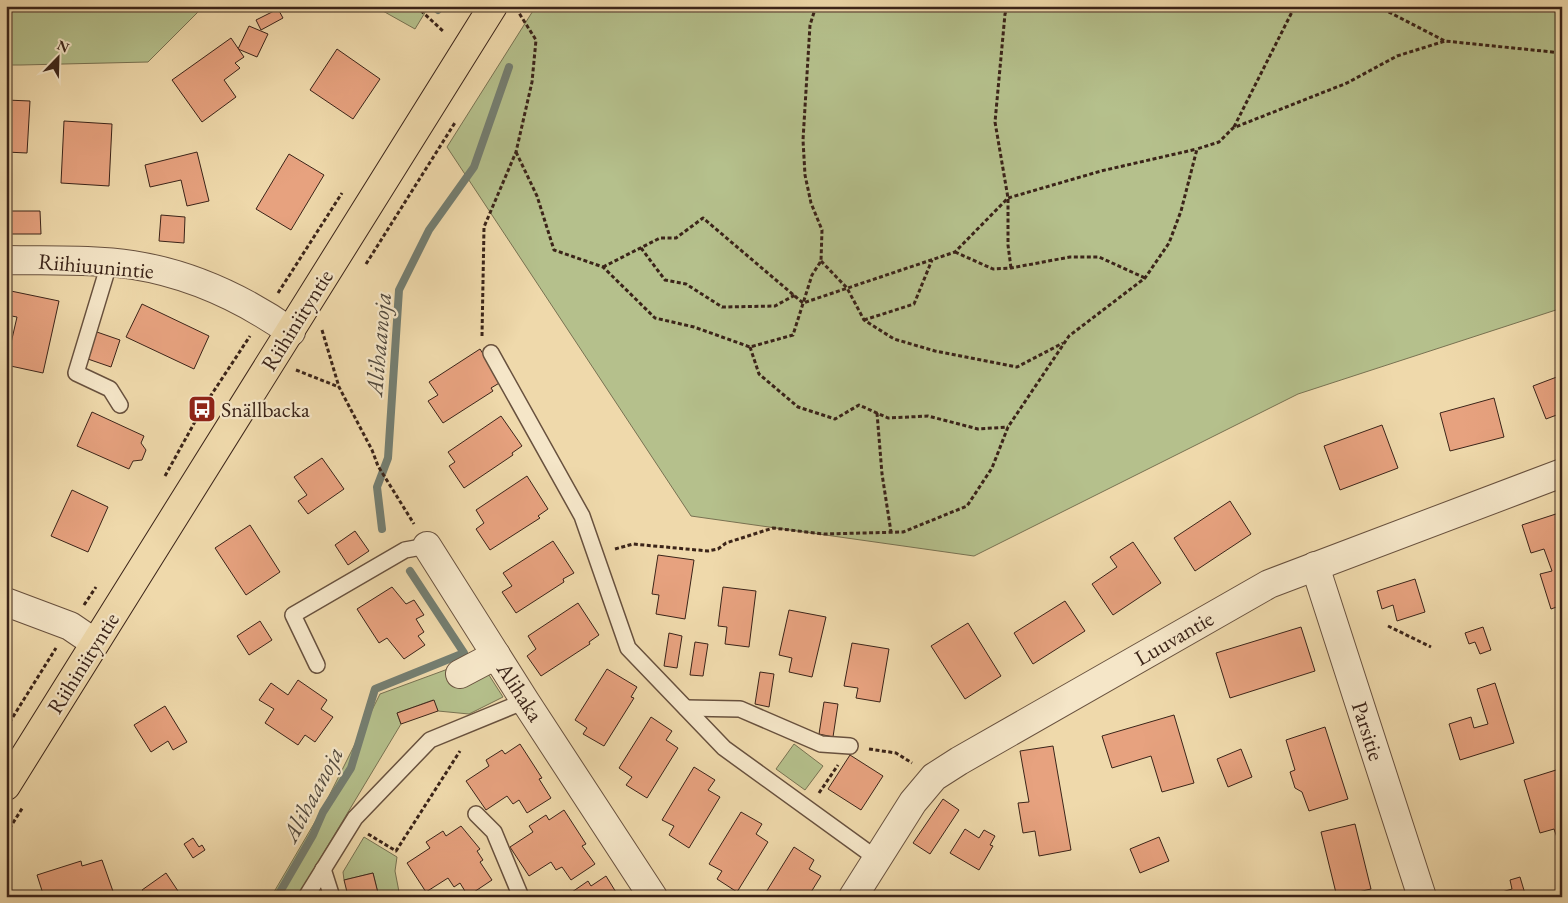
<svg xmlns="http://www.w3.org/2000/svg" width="1568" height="903" font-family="'EB Garamond',serif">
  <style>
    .green { fill: #b5c08c; stroke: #787252 }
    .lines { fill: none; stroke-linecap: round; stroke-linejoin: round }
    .stream { stroke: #747e71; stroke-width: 8 }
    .building { fill: #e7a27f; stroke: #3b2419 }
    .service-casing { stroke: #68513e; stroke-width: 18 }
    .minor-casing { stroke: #68513e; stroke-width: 30 }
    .primary-casing { stroke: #3b2419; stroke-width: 30 }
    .path { stroke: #3b2419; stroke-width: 3; stroke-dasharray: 4 2.5; stroke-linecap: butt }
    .service { stroke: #f5e6c8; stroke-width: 15 }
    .minor { stroke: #f5e6c8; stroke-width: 28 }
    .primary { stroke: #efd9ab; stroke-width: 28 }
    .labels { text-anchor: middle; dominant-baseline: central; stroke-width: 4.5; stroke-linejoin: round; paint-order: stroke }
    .street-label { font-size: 22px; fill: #3b2419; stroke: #f5e6c8 }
    .poi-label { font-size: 22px; fill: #3b2419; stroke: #f5e6c8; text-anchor: start }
    .water-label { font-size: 24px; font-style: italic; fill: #534a3e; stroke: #f5e6c8 }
  </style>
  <rect width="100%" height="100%" fill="#efd9ab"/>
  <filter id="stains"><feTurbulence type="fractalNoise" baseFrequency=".004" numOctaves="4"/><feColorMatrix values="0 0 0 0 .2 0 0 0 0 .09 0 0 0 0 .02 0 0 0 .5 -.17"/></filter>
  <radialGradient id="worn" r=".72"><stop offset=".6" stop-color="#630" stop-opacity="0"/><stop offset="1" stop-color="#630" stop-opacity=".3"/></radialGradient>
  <g class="green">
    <path d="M6 6H204L148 62 21 65H6Z"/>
    <path d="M374 6H429L415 29Z"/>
    <path d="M536 6H1562V308L1298 394 974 556 691 516 447 147Z"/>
    <path d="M448 669 487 672 503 697 469 714 438 711 433 700 397 713 401 724 297 897H271L322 810 380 694Z"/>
    <path d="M794 744 823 766 805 790 776 769Z"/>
    <path d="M364 837 397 857 395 871 400 897H379L373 873 344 880 343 872Z"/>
  </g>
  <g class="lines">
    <g class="stream">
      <path d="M434 6 438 10"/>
      <path d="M382 529 377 487 388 458 399 290 429 230 474 167 509 67"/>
      <path d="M277 897 313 835 323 812 351 768 375 689 464 653 410 571"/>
    </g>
  </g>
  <g class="building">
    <path d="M278 9 283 18 261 30 256 20Z"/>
    <path d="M249 26 268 34 257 57 238 49Z"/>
    <path d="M231 38 244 57 235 63 240 68 224 80 236 97 202 122 172 80Z"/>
    <path d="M337 49 380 79 353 119 310 90Z"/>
    <path d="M6 100 30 101 27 153 6 152Z"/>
    <path d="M64 121 112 124 109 186 61 183Z"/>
    <path d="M197 152 209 201 187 206 181 180 150 187 145 165Z"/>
    <path d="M289 154 324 175 291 230 256 209Z"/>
    <path d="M6 211H40L41 234H6Z"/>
    <path d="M161 215 185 217 184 243 159 241Z"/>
    <path d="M6 290 59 301 43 373 6 365 17 317 6 315Z"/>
    <path d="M142 304 209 336 194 369 126 337Z"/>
    <path d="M94 331 120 340 111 367 85 358Z"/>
    <path d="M480 349 501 382 491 388 493 391 443 423 428 401 438 395 429 382Z"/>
    <path d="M1562 375V413L1546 419 1533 386Z"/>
    <path d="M1494 398 1504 437 1450 451 1440 413Z"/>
    <path d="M92 412 144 436 141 443 146 450 142 460 133 461 129 469 77 446Z"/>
    <path d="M501 416 522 446 512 453 513 455 464 488 449 466 455 462 448 452Z"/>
    <path d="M1382 425 1398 468 1340 490 1324 446Z"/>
    <path d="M322 458 344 489 308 514 298 501 307 495 294 477Z"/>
    <path d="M527 476 548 509 538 516 540 518 490 550 476 529 484 523 476 510Z"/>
    <path d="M72 490 108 507 88 552 51 536Z"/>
    <path d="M1230 501 1251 534 1195 571 1174 538Z"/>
    <path d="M1562 512V605L1551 609 1540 574 1552 571 1544 549 1531 553 1522 525Z"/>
    <path d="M250 525 280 572 246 595 215 548Z"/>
    <path d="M355 531 369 551 348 565 335 545Z"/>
    <path d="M553 541 574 573 563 579 564 582 516 613 502 592 512 586 503 573Z"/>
    <path d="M1133 542 1161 583 1113 615 1092 584 1117 567 1110 557Z"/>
    <path d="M658 555 694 560 685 619 656 614 659 595 652 594Z"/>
    <path d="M1415 579 1425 612 1397 621 1393 605 1382 609 1377 591Z"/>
    <path d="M392 587 406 604 414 600 424 615 416 619 424 632 418 636 425 645 404 659 387 638 379 643 357 609Z"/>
    <path d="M723 587 756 591 749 647 725 644 727 627 718 626Z"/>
    <path d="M1065 601 1085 631 1033 664 1014 633Z"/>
    <path d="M578 603 599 635 589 642 590 644 541 676 527 656 536 649 528 636Z"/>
    <path d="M789 610 826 617 812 677 789 672 792 658 779 655Z"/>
    <path d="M260 621 272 640 249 655 237 636Z"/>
    <path d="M968 623 1001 676 965 699 931 646Z"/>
    <path d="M1301 627 1315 671 1230 698 1216 653Z"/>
    <path d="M1483 627 1491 650 1480 654 1475 642 1469 644 1465 633Z"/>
    <path d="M669 633 682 636 677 668 664 666Z"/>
    <path d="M695 642 708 644 703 676 690 675Z"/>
    <path d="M852 643 889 649 880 702 856 698 858 688 844 686Z"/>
    <path d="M607 669 637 687 631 697 634 698 604 746 583 734 587 728 575 720Z"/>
    <path d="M760 672 774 674 769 707 755 704Z"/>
    <path d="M298 680 327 700 321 709 333 717 315 742 305 735 298 745 265 723 274 709 259 700 271 683 288 695Z"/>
    <path d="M1495 683 1514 743 1460 760 1449 724 1471 717 1474 728 1488 724 1477 689Z"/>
    <path d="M434 700 438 711 401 724 397 713Z"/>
    <path d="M824 702 838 704 833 737 819 734Z"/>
    <path d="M165 706 187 742 173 750 168 741 151 752 134 725Z"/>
    <path d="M1174 715 1194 783 1162 792 1151 756 1112 768 1102 736Z"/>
    <path d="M651 717 672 731 666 740 678 748 647 798 626 785 632 777 619 768Z"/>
    <path d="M1325 727 1348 799 1309 811 1302 792 1295 788 1290 772 1295 770 1286 740Z"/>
    <path d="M520 744 542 778 539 779 551 798 527 813 519 800 513 804 507 796 486 810 466 781 489 766 486 760 502 750 505 754Z"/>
    <path d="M1053 746 1071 850 1039 856 1035 831 1023 833 1018 803 1029 802 1020 751Z"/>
    <path d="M1241 749 1252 777 1228 787 1217 759Z"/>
    <path d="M850 755 883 776 861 810 828 789Z"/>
    <path d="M694 767 715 780 708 790 720 797 689 848 669 835 674 826 662 820Z"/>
    <path d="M1556 770 1562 789V846H1560L1554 829 1540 833 1524 780Z"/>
    <path d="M943 799 959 810 930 854 913 843Z"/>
    <path d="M564 810 586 844 582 846 595 864 571 880 562 867 556 870 551 862 529 876 510 847 533 832 529 826 546 815 549 820Z"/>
    <path d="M741 812 762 824 756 834 768 842 737 892 717 879 722 871 709 864Z"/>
    <path d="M1355 824 1371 889 1337 897 1321 832Z"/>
    <path d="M461 826 480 849 477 851 483 860 480 862 492 880 468 896 460 883 454 887 448 878 426 892 407 863 430 848 426 842 443 831 446 836Z"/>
    <path d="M965 829 979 838 984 830 995 836 990 845 993 846 979 870 950 853Z"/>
    <path d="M1159 837 1169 861 1140 873 1130 849Z"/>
    <path d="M193 838 199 847 202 845 205 850 193 858 184 844Z"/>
    <path d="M794 847 814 860 809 869 821 876 808 897H763Z"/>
    <path d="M102 860 115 897H44L37 875 81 861 82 866Z"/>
    <path d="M166 873 182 897H147L142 890Z"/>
    <path d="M373 873 379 897H345L348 896 344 880Z"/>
    <path d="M606 876 619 897H575L572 892 588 881 591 886Z"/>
    <path d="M1520 877 1526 897H1492V895L1512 889 1510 880Z"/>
  </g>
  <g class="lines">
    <defs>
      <g id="service">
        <path d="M109 264 76 373 110 389 120 405"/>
        <path d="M491 353 582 516 628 648 724 748 876 858"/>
        <path d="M317 665 293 615 405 550 427 546"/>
        <path d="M686 708 740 709 821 744 850 746"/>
        <path d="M476 814 494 832 521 897"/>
        <path d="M323 869 332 897"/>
        <path d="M306 897 355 818 430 740 525 701"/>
      </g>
      <g id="minor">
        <path d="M6 260C48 261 92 259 133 265 190 274 244 299 291 332"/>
        <path d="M427 546 525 701 653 897"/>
        <path d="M1315 566 1422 897"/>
        <path d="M6 602 70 626 95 643"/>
        <path d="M460 674 496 655"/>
        <path d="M853 897 913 802 934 777 959 761 1269 584 1562 473"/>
      </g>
      <path id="primary" d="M6 786 493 6"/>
    </defs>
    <use href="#service" class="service-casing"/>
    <use href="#minor" class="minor-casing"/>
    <use href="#primary" class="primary-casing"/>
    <g class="path">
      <path d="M416 6 444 32"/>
      <path d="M1008 6 1005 14 995 122 1008 198V245L1011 268"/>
      <path d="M1377 6 1445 41 1562 53"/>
      <path d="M1234 127 1295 6"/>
      <path d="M516 152 537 196 554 250 603 267 655 318 694 327 750 347 793 335 812 275 821 261 822 230 811 203 805 175 803 140 810 25 816 6"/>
      <path d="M641 248 665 280 686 284 722 307 775 306 795 295"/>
      <path d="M955 252 993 269 1011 268 1070 257H1099L1145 278"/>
      <path d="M821 261 847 288 864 320 894 339 935 351 1017 367 1063 343"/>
      <path d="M366 264 456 121"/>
      <path d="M603 267 660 238H676L703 218 803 303 955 252 1008 198 1101 171 1197 149"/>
      <path d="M278 293 342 193"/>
      <path d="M864 320 914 304 932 260"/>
      <path d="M322 330 339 387 372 450 378 466 414 524"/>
      <path d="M482 336 484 227 516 152 532 82 536 40 519 13"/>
      <path d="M750 347 759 374 798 407 835 419 859 405 888 418 928 416 978 429 1008 427"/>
      <path d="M296 370 339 387"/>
      <path d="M877 413 882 474 891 532"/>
      <path d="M165 476 202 409 250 336"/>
      <path d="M615 549 633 544 708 551 718 549 726 543 773 528 824 534 903 532 967 506 992 468 1008 427 1069 336 1145 278 1169 243 1181 211 1197 149 1219 142 1233 128 1347 83 1397 56 1445 41"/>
      <path d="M84 605 96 587"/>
      <path d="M1388 626 1431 647"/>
      <path d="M6 728 56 648"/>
      <path d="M869 749 896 753 912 763"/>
      <path d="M819 793 838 765"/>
      <path d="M6 834 23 807"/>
      <path d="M368 834 396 851 460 751"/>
    </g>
    <use href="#service" class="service"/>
    <use href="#minor" class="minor"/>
    <use href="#primary" class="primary"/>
  </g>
  <defs>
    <symbol id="bus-square" viewBox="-11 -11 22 22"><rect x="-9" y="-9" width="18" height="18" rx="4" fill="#8f2418" stroke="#f5e6c8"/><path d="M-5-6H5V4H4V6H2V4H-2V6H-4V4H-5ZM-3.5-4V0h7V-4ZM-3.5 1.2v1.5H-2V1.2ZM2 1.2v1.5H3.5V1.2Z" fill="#fff"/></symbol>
  </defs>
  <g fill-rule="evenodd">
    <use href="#bus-square" x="186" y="393" width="32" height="32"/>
  </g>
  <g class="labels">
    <g class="street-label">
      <text transform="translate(96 266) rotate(5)">Riihiuunintie</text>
      <text transform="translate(297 320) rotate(-58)">Riihiniityntie</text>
      <text transform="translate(1174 638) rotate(-30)">Luuvantie</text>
      <text transform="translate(83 663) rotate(-58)">Riihiniityntie</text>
      <text transform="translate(520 692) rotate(57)">Alihaka</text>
      <text transform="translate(1368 731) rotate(72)">Parsitie</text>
    </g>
    <g class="poi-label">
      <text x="221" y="409">Snällbacka</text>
    </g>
    <g class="water-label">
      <text transform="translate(378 344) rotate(-85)">Alihaanoja</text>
      <text transform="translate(312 794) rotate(-62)">Alihaanoja</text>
    </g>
  </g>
  <rect width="1568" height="903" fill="none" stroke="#efd9ab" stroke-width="25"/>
  <rect x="8" y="8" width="1553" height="888" fill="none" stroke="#3b2419" stroke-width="2.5"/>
  <rect x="12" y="12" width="1543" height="878" fill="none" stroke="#3b2419"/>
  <g transform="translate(58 58) rotate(23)" stroke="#f5e6c8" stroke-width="4" paint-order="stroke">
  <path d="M0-4L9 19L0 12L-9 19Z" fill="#3b2419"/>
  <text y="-8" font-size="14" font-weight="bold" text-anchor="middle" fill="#3b2419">N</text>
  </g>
  <rect width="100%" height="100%" filter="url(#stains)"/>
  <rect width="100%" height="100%" fill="url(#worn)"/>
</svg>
